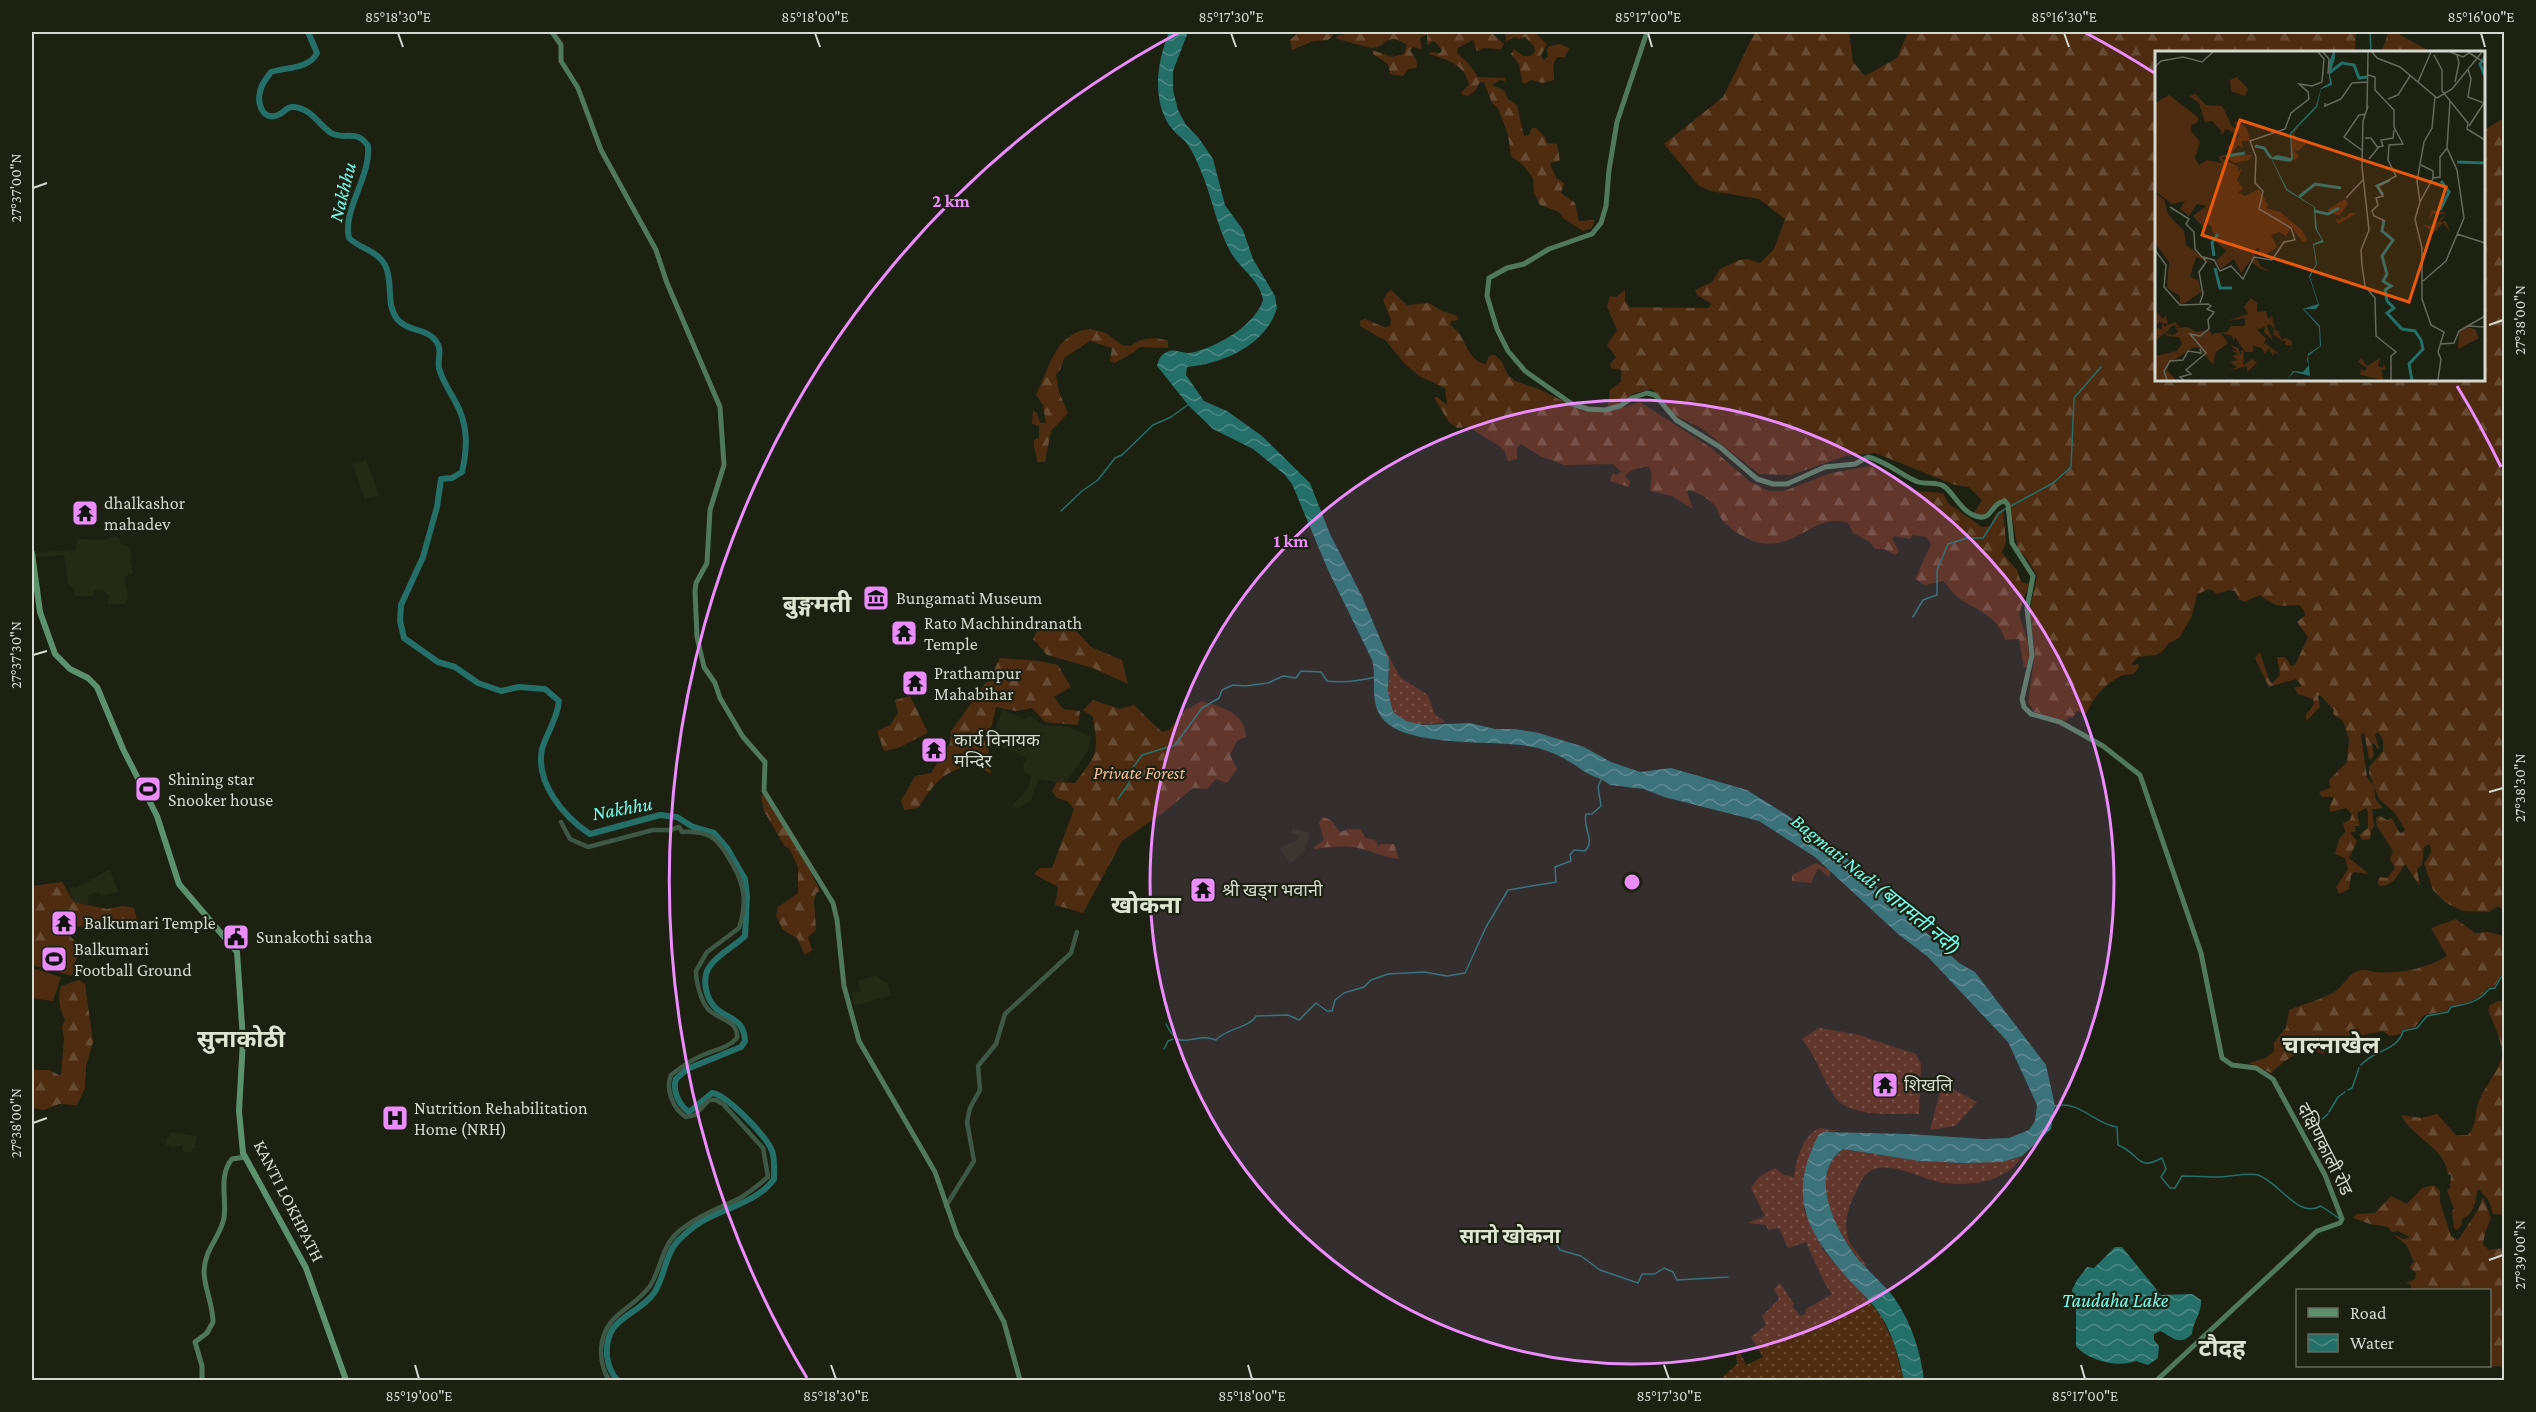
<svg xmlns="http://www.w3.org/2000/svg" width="2536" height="1412" font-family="'Crimson Pro','Noto Sans Devanagari',serif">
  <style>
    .built { fill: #242a15 }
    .grass { fill: url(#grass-dots) }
    .forest { fill: url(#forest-firs) }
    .pitch { fill: #4e2c11 }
    .water { fill: url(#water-waves) }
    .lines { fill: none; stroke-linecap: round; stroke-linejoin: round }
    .stream { stroke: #246f68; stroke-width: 1.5 }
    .river { stroke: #246f68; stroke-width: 6 }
    .tertiary { stroke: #3f5846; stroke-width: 4.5 }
    .secondary { stroke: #50785c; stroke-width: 5 }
    .primary { stroke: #5c916d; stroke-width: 6 }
    .ticks { fill: none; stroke: #d5d8ce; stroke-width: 2 }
    .ring { fill: none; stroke: #eb8dfc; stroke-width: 3 }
    .labels { text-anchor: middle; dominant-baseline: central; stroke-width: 4.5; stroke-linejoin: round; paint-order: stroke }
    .poi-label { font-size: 18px; fill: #d5d8ce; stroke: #1c2112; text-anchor: start }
    .park-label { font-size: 18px; font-style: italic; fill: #fdbc8c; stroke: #1c2112 }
    .street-label { font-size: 18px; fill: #d5d8ce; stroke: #1c2112 }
    .water-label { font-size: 20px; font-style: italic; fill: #74fdef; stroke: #1c2112 }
    .neighbourhood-label { font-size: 20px; font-weight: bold; fill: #dee5d1; stroke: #1c2112 }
    .district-label { font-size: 24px; font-weight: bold; fill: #dee5d1; stroke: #1c2112 }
    .inset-river { fill: none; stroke: #246f68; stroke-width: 3 }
    .inset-road { fill: none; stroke: #666a5d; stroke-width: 1.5 }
    .view { fill: #e8590c; fill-opacity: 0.15; stroke: #e8590c; stroke-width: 3 }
    .inset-edge { fill: none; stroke: #d5d8ce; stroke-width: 3 }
    .centre { fill: #eb8dfc; stroke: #1c2112; stroke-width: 3 }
    .ring-label { font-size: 18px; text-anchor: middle; font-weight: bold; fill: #eb8dfc; stroke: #1c2112; stroke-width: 4.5; stroke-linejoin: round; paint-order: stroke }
    .neatline { fill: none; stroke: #d5d8ce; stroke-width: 2 }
    .ticks-label { font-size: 15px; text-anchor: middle; fill: #d5d8ce }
  </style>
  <defs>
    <pattern id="grass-dots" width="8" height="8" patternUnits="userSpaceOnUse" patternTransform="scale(1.5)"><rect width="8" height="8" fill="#4e2c11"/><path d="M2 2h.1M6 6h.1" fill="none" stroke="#674a32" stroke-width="1.8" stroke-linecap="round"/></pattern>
    <pattern id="forest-firs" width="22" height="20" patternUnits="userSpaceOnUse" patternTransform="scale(1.5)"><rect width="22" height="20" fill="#4e2c11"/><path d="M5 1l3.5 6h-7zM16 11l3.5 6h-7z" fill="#674a32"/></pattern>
    <pattern id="water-waves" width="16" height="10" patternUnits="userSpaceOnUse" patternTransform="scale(1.5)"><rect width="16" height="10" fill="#246f68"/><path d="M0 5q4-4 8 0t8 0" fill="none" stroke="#4d8983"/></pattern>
  </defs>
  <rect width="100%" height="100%" fill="#1c2112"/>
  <g class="built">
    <path d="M366 460 379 495 365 500 353 465Z"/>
    <path d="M117 536 120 543 128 547 132 555 130 561 133 573 125 577 128 597 125 604H108L109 596 103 590H95L92 596H75L74 588 68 584 64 555 35 557 34 554 42 552 75 550 78 539 102 540Z"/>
    <path d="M1002 709 1025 719 1029 715 1043 725 1069 727 1091 737 1088 751 1065 784 1039 779 1031 800 1018 809 1012 805 1028 788 1031 776 1024 772 1023 765 1027 758 992 742Z"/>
    <path d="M1293 828 1310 833 1305 850 1290 864 1279 847 1297 840 1299 835 1291 833Z"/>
    <path d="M110 869 118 892 100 896 99 892 88 895 89 909H75L69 887 76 888Z"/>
    <path d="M876 975 888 985 892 995 854 1006 852 993 861 991 858 981Z"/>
    <path d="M171 1132 197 1136 195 1148H192V1152H186L182 1151 183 1146H175V1148L166 1145V1138L169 1137Z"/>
  </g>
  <g class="grass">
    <path d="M1381 642 1400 677 1428 695 1435 715 1445 722C1419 726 1389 727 1388 693 1388 685 1390 677 1389 669 1389 660 1384 650 1381 642Z"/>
    <path d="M1819 1028 1856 1034 1916 1054 1921 1064 1919 1114C1893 1113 1851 1119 1834 1096 1822 1078 1816 1056 1802 1039Z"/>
    <path d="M1942 1083 1977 1102 1955 1126 1930 1130Z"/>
    <path d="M1821 1128 1838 1131C1827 1132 1821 1131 1816 1141L1804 1210 1823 1250 1880 1314 1893 1341 1904 1380H1729L1723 1377 1737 1364 1736 1355 1740 1352 1746 1365 1763 1357 1751 1337 1766 1325 1762 1316 1779 1299 1774 1289 1780 1283 1794 1304 1792 1306 1801 1316 1805 1314 1806 1309 1832 1294 1825 1284 1806 1242 1788 1248 1779 1228 1768 1230 1766 1225 1748 1223 1765 1216 1751 1188C1757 1177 1764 1173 1775 1168L1784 1175 1794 1177C1796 1160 1803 1133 1821 1128Z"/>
    <path d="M1843 1149 1919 1161 1964 1163 2014 1159 2022 1156C2014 1169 2008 1172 1995 1178 1980 1184 1961 1185 1945 1183 1925 1181 1889 1159 1870 1171 1861 1177 1858 1189 1853 1198 1847 1210 1844 1224 1848 1238 1851 1249 1864 1257 1867 1269 1843 1241 1802 1180 1843 1149Z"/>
  </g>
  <g class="forest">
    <path d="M1299 32H1332L1333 36 1328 40 1313 41 1292 50 1290 40Z"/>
    <path d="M1360 32H1491L1504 44 1501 49 1484 48 1477 51 1473 40 1458 48 1457 53 1469 64 1478 77 1505 78V81L1500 80 1492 85 1504 90 1508 99 1517 105 1524 136 1529 135 1532 128H1536L1545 137 1547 143 1557 144 1560 161 1550 163 1556 178 1564 183 1561 193 1575 203 1579 221 1594 220 1592 228 1583 231 1563 218 1559 212 1540 205 1534 193 1533 178 1524 166 1511 156 1508 135 1498 108 1492 103 1484 82H1480L1475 91 1468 96 1463 95 1461 92 1469 85C1465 64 1447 60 1429 54L1430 52 1440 53 1442 50 1434 41 1427 45V34L1420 38 1422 49 1413 47 1410 50 1416 59 1417 68 1408 69 1403 76 1390 74 1388 64 1373 54 1372 50 1392 57 1404 54 1407 45C1385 30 1387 48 1372 48 1369 48 1338 39 1335 38L1339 35Z"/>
    <path d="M1505 32H1534L1547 44 1541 55 1543 60 1548 57 1547 50 1549 46 1560 44 1569 48 1565 57H1558C1550 63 1555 73 1554 80L1542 83 1531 80 1524 84 1522 82 1519 64 1511 54 1514 49 1523 56H1530L1535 52 1534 46 1525 37 1519 39 1515 37 1506 41Z"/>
    <path d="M1755 32H1849L1853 62 1865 76 1897 58 1908 32H2356L2355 52H2156V380H2484V130L2504 118V911L2498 906 2489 912 2463 911 2446 903 2433 890 2424 863 2431 853 2430 844 2424 847 2422 865 2417 869 2420 886 2405 864C2398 874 2395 885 2380 886L2377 883 2380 877 2387 878 2395 868 2390 859 2393 851 2377 826 2376 817 2380 816 2387 820 2392 818 2399 832 2402 833 2405 830 2395 813 2379 799 2369 773V767L2383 751V740L2378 732 2375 735 2379 748 2377 749 2375 744H2372L2374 754 2371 760 2369 758 2364 733 2361 734 2367 777 2374 787 2376 800 2383 808 2372 809 2374 826 2371 831 2370 839 2363 840 2359 835 2368 828V812L2366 808 2357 813 2360 826H2355L2356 831 2350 833 2357 841 2349 858 2369 874 2354 872 2351 875 2349 889 2339 894 2336 887 2348 869 2345 858 2335 854 2339 839 2345 832 2343 823 2350 820 2352 814 2346 808 2331 812 2329 808 2334 797H2322L2319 792 2330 788 2329 780 2347 762 2349 739 2343 721 2333 714 2334 710 2320 695 2318 696 2320 707 2306 721V715L2314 704 2313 699 2298 694 2294 687 2302 686 2296 679 2269 687 2255 658 2260 652 2269 680 2272 683 2280 675 2277 657H2285L2291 666 2295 665 2308 637 2297 622 2305 615 2304 610 2299 605C2280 606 2277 608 2260 595L2244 602 2239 599 2235 591 2229 590 2217 594 2210 589 2197 594 2192 616 2179 638 2169 643 2162 652 2156 655 2138 657 2132 663 2133 665 2138 664 2139 667 2134 674C2129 675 2123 674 2119 677 2104 685 2093 698 2086 714L2077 711 2073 718 2069 717 2067 721 2034 712 2028 702 2035 652 2029 613 2037 576 2028 560 2018 550 2009 501C1992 497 1993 510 1981 516L1974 513 1982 500 1969 487 1955 485 1875 453 1846 456 1791 475 1759 474 1701 428 1676 416 1652 389 1635 393 1614 406 1608 407 1610 390 1621 382V370L1611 368 1610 364 1616 357 1607 345 1617 330 1607 307 1610 296 1616 297 1625 290V301L1630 307 1708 308 1712 304 1697 295 1695 290 1712 282 1720 269 1739 260 1747 259 1760 263 1774 249 1785 219 1759 199 1711 191 1699 186 1664 144 1723 97Z"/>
    <path d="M2389 32H2395L2431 52H2381Z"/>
    <path d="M1391 290 1407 305 1429 303 1440 310 1457 316 1458 320 1451 321 1450 325C1467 334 1465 361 1486 364L1489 356 1495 355 1502 362 1508 375 1515 381 1541 390 1583 411H1611L1640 402 1710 447 1749 481 1769 491H1784L1831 473 1870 466 1899 480 1917 491 1943 493 1948 503 1982 527 1990 526 1996 513 2003 509 2006 541 2002 553 2017 570 2021 582 2029 584 2019 614 2028 642 2029 656 2027 666 2024 668 2019 639 2005 640C1998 616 1978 611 1960 599 1953 594 1949 587 1943 581L1925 585 1915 579 1931 544 1926 537 1913 535 1910 539 1894 536 1892 539 1899 551 1895 555 1884 549H1875L1870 542 1853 533 1848 523C1818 511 1795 550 1761 543 1748 541 1731 530 1722 520 1719 516 1719 511 1716 507 1711 500 1698 492 1689 490L1687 492 1693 509 1672 496 1650 491 1652 474 1649 467C1640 467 1631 469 1625 476L1630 481 1629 487 1610 481 1613 473 1616 475 1621 472 1613 464 1564 465 1540 456 1521 444 1517 448V459L1508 461 1504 450 1496 444 1469 427 1457 428 1449 422 1434 398 1437 397 1447 405 1445 388 1419 376 1404 363 1386 341 1360 326V321L1365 319 1384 327 1390 326 1391 320 1383 300 1387 293Z"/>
    <path d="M1090 329 1106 333 1122 345 1130 346C1141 338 1155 336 1168 341V348L1140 347 1134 352 1115 363 1110 361 1112 348 1090 341 1064 358 1060 370 1056 374 1059 392 1068 413 1051 431 1045 462H1037C1037 454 1033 448 1034 440L1039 438V426L1032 424 1033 410 1037 413 1040 423H1046L1043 405 1036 395C1049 369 1055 332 1090 329Z"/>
    <path d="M1067 621 1091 647 1122 660 1128 684 1093 668 1047 655 1033 639 1042 622Z"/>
    <path d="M1000 658 1040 661 1058 665 1071 687 1054 697 1063 709 1080 711 1078 725 1045 722 1032 708 1016 711 996 707 991 729 982 736 988 747 991 774 974 764C941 773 937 780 918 808L904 810 901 801 915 776 931 773 950 743 951 731 991 676Z"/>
    <path d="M910 696 928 733 898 748 884 751 877 731 890 725 898 713 895 700Z"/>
    <path d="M1093 700 1120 709 1134 705 1162 732 1169 730 1185 710 1202 701C1221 707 1246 713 1246 737L1237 741 1230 755 1237 769 1227 783 1216 779 1207 789 1193 788 1168 809 1122 841 1083 913 1055 905 1058 887 1034 874 1040 868H1052L1074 809 1067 801 1057 798 1052 791 1057 782 1075 783C1097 754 1099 755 1093 717L1083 710Z"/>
    <path d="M764 794 805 860 820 891 816 893 814 901 816 930 808 937 812 950 805 955 797 938 783 930 776 916 778 907 798 893V867L789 848 785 847 764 811 761 796Z"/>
    <path d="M1322 817C1331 818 1335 825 1340 832L1349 829H1360L1366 838 1375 840 1379 847 1380 844H1394L1399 859C1382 857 1373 851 1358 848 1343 845 1329 847 1315 849L1314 847 1324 840 1319 823Z"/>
    <path d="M1816 863 1831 871 1829 877 1818 868 1811 883 1792 881V875Z"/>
    <path d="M62 882 74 902 107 909 123 906 134 908 137 920 93 924 88 927 70 926V936L81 947 82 954 34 942 32 940V886Z"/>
    <path d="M2456 919 2475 933 2488 932 2504 936V976H2500L2494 987 2488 988C2478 1000 2466 1004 2450 1006L2447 1011 2424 1015 2415 1027 2402 1030 2401 1034 2390 1036 2383 1031C2364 1035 2337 1039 2323 1054 2303 1045 2285 1060 2271 1073L2249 1063 2266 1058 2274 1051V1042L2286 1028 2289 1010C2305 1003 2322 1000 2337 990 2346 983 2348 973 2361 970 2366 969 2370 972 2375 972 2397 974 2427 969 2447 956L2431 928Z"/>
    <path d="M79 980 85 984 93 1042 86 1066 85 1088 77 1105 59 1104 44 1110 32 1108V1070H49L61 1076 64 1038 62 1026 65 1020C59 1008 58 1000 61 986Z"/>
    <path d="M2499 1001H2504V1215L2493 1214 2489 1201 2479 1189 2477 1191C2476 1202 2473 1215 2462 1219L2461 1226 2457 1230 2454 1228 2452 1211 2454 1209 2447 1190 2450 1188 2451 1175 2448 1174C2444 1146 2413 1139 2401 1115L2421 1118 2437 1114 2456 1135H2468C2477 1126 2474 1113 2479 1101 2484 1088 2501 1067 2502 1055 2502 1040 2493 1023 2488 1010L2490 1005Z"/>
    <path d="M2434 1185 2440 1191V1202L2451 1236 2458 1240 2478 1210 2483 1197 2491 1218 2485 1233 2483 1245 2489 1250 2504 1248V1369L2499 1366 2476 1367 2490 1366V1290H2411V1285L2406 1283 2415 1279 2416 1273 2409 1267 2414 1262 2407 1246 2393 1234 2404 1239 2410 1237 2398 1231 2392 1232 2388 1227 2370 1224 2353 1218 2357 1214 2375 1213 2391 1196 2407 1204 2422 1188Z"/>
  </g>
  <g class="pitch">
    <path d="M34 942 78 952 72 976 32 965Z"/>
    <path d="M32 968 61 977 53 1001 32 998Z"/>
  </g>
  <g class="water">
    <path d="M1169 32H1188L1173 71V90L1178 110 1186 125 1198 137 1213 159 1225 205 1243 230 1253 259 1275 296 1277 308C1266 345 1223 364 1187 367L1186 375 1204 401 1227 411 1262 436 1310 483 1330 534 1362 596 1389 660 1388 692 1393 712 1406 721 1423 725 1470 723 1495 729H1515L1539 733 1584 747 1611 762 1640 772 1671 768 1747 790 1817 834 1842 854 1959 963 1975 972 2046 1065 2055 1106 2051 1129 2022 1156 2002 1162 1964 1163 1919 1161 1843 1149C1806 1175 1837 1232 1858 1259 1869 1272 1885 1285 1895 1299 1911 1322 1921 1353 1924 1380H1904C1899 1359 1893 1334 1881 1316 1873 1303 1861 1293 1851 1282 1807 1233 1786 1197 1819 1134L1824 1132 1908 1134 1983 1139 2009 1138 2029 1130 2035 1121 2037 1105 2008 1042 1928 957 1898 934 1815 857 1759 821 1664 797 1644 789 1610 785C1600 777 1592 777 1582 770 1567 759 1552 751 1533 747 1496 739 1406 749 1382 718 1369 701 1377 678 1372 660L1328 570 1292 484 1284 474 1253 449 1213 429 1189 406 1157 366C1158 360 1161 354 1167 352 1175 348 1182 354 1190 353 1214 349 1256 325 1263 300 1260 280 1239 268 1230 251 1216 225 1212 196 1200 169 1197 161 1191 148 1185 141 1179 136 1173 131 1169 125 1151 96 1158 60 1169 32Z"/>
    <path d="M2115 1247H2122L2161 1295 2192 1294 2201 1300C2202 1313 2193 1321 2192 1334 2179 1347 2173 1337 2160 1331L2154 1334V1340L2159 1346 2158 1358 2148 1365 2136 1361C2119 1368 2088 1361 2076 1346V1305L2072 1290 2077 1280 2087 1267 2094 1268Z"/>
  </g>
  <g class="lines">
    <g class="stream">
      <path d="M2370 32 2371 52"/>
      <path d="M2011 506 2053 483 2071 467 2074 398 2101 367"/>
      <path d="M1061 511 1082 491 1098 480 1115 458 1122 455 1153 425 1171 417 1189 404"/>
      <path d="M1913 617 1923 600 1937 595V570L1948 544 1967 538H1983L1999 513 2007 508"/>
      <path d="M1118 799 1129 783 1132 769 1142 755 1175 745 1202 708 1219 698 1222 690 1233 685 1245 686 1268 683 1283 676 1296 678 1301 671 1321 672 1327 681C1344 683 1359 681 1376 677"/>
      <path d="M1166 1024C1181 1055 1192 1031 1216 1040 1227 1028 1249 1028 1256 1016L1288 1015 1299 1020 1316 1003 1327 1011H1332L1335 1000 1344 993 1364 987 1371 980 1388 974 1424 972 1447 976 1465 973 1486 927 1508 890 1556 882 1555 867 1571 861 1570 855 1574 850 1585 851C1596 840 1582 828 1586 814H1592L1601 806 1598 787 1602 777"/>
      <path d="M1164 1049 1168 1041 1173 1039"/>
      <path d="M2361 1065C2372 1051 2399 1050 2403 1031L2417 1028 2427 1016 2448 1012 2451 1007C2467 1004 2479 1002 2489 989L2495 988 2501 977H2504"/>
      <path d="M2348 1090 2352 1088 2359 1068"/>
      <path d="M2055 1106C2080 1100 2094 1124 2117 1127L2118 1145C2141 1154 2136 1172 2162 1158L2166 1169 2161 1177 2170 1188H2175L2182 1176C2194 1176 2207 1177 2220 1177 2231 1177 2247 1172 2258 1175 2281 1183 2297 1219 2321 1206L2340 1219"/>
      <path d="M2329 1112 2338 1097 2345 1092"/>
      <path d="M2319 1122 2328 1114"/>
      <path d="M2313 1127 2318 1123"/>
      <path d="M2306 1130 2312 1127"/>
      <path d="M1547 1242 1557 1245 1560 1250 1581 1256 1600 1270 1638 1283 1642 1274H1655L1664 1268 1673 1272 1677 1280 1728 1277"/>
    </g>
    <path class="river" d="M308 32 317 53C309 69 287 67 271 72 266 79 261 84 260 92 257 104 263 121 278 115 284 113 286 106 294 107 312 109 318 124 331 133 345 141 356 128 368 146 371 177 342 210 349 238 360 249 377 250 385 265 394 282 385 303 397 319 408 332 427 328 436 341 443 350 437 359 439 368 442 380 449 390 455 401 468 424 468 446 462 472L452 478 441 479 437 507 423 557 401 605 400 621 404 638 438 662 455 667 478 683 501 691 519 687 545 689 559 701C557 720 547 732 542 749 535 783 564 817 590 834L660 815 677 817 693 827 714 833 727 848 745 879 747 896 745 936C734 947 719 953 710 966 702 976 705 995 713 1005 724 1020 744 1015 745 1041L741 1047 687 1069 676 1079C672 1091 679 1105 689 1112L712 1093C726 1094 767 1137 772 1151 775 1159 774 1171 774 1179 760 1199 733 1206 712 1216 701 1221 690 1229 682 1237 664 1252 666 1275 654 1293 637 1317 604 1316 607 1356 608 1365 611 1373 617 1380"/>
    <g class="tertiary">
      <path d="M561 822 570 839 588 847 653 830H670L679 827 682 832C713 830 719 841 733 865 745 886 747 904 739 928L707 952 696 971C696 982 701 1001 708 1009 718 1020 739 1020 737 1038 728 1048 715 1050 703 1055 691 1060 681 1067 671 1075 665 1089 673 1109 686 1117L695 1115 709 1100H716L723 1104 763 1148 768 1177C758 1185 749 1193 738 1199 717 1209 695 1217 677 1233 661 1248 661 1269 650 1286 632 1311 603 1313 601 1350 601 1361 603 1371 609 1380"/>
      <path d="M946 1206 974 1161 967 1122 970 1108 980 1090 978 1066 996 1044 1005 1014 1071 953 1077 932"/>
    </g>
    <g class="secondary">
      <path d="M552 32 561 45V61L578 88 601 150 656 250 667 283 720 407 724 465 710 510 707 563 696 583 695 591 697 637 704 667 715 683 720 698 743 737 765 762 764 791 833 903 837 920 844 986 859 1041 935 1172 957 1235 1004 1322 1020 1380"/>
      <path d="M1647 32 1617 122 1609 170 1606 206 1601 223 1592 234 1549 249 1524 264 1507 268 1489 278 1487 296 1497 329 1508 351 1525 371 1572 404 1588 409 1605 410 1620 406 1632 398 1647 393 1655 395 1676 420 1720 447 1757 479 1773 484H1787L1825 467 1855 464 1868 457C1886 461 1901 475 1918 482 1927 485 1938 481 1945 487 1956 496 1963 515 1980 517 1992 519 1991 503 2005 501L2008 505 2012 543 2033 576 2027 608 2032 655 2022 699 2024 707 2031 714 2060 722 2103 746 2140 775 2201 953 2222 1058 2232 1065 2256 1068 2273 1079 2325 1175 2342 1219 2340 1223 2317 1231 2157 1380"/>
      <path d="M202 1380V1366L195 1342 207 1333 213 1322C213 1304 204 1288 204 1271 205 1248 220 1238 224 1218 227 1198 218 1176 232 1159L245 1157"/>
    </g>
    <path class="primary" d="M32 553 40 612 55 654 70 669 88 678 97 687 123 749 157 816 179 884 237 952 243 1040 239 1111 243 1153 306 1268 346 1380"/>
  </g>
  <path class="ticks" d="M398 33 403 47M815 33 820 47M1231 33 1236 47M1648 33 1652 47M2064 33 2069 47M2481 33 2485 47M33 188 47 183M2489 325 2503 320M33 655 47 651M2489 792 2503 788M33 1123 47 1118M2489 1260 2503 1255M415 1365 419 1379M831 1365 836 1379M1248 1365 1252 1379M1664 1365 1669 1379M2081 1365 2085 1379"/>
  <circle cx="1632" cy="882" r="482" fill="#eb8dfc" fill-opacity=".12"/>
  <g class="ring">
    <circle cx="1632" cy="882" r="482"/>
    <path d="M807 1378A963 963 0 0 1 1180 32M2084 32A963 963 0 0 1 2156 74M2457 386A963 963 0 0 1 2501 467"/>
  </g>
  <defs>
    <symbol id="temple-square" viewBox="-11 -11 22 22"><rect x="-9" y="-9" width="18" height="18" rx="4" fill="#eb8dfc" stroke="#1c2112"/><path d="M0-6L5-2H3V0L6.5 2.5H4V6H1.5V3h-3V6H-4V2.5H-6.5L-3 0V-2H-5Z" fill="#111"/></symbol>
    <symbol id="museum-square" viewBox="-11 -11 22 22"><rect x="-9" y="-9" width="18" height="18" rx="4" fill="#eb8dfc" stroke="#1c2112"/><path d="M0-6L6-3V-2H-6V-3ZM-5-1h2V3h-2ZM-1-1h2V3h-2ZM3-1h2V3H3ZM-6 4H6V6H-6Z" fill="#111"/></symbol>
    <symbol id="stadium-square" viewBox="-11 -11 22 22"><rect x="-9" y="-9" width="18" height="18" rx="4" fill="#eb8dfc" stroke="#1c2112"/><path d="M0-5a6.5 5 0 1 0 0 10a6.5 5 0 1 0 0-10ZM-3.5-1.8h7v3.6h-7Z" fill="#111"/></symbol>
    <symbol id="civic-square" viewBox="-11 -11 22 22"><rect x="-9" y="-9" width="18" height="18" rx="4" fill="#eb8dfc" stroke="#1c2112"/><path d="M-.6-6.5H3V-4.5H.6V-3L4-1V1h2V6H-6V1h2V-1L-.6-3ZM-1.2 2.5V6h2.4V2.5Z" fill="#111"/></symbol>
    <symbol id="hospital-square" viewBox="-11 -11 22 22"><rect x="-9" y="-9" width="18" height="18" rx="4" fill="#eb8dfc" stroke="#1c2112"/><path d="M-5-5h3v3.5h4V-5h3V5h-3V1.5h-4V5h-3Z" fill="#111"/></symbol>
  </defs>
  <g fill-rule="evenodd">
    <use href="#temple-square" x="70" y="498" width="30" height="30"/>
    <use href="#museum-square" x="861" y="583" width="30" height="30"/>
    <use href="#temple-square" x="889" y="618" width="30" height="30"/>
    <use href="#temple-square" x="900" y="668" width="30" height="30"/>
    <use href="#temple-square" x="919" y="735" width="30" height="30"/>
    <use href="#stadium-square" x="133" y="774" width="30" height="30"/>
    <use href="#temple-square" x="1188" y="875" width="30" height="30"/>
    <use href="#temple-square" x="49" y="908" width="30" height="30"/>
    <use href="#civic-square" x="221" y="922" width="30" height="30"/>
    <use href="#stadium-square" x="39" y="944" width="30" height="30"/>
    <use href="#temple-square" x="1870" y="1070" width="30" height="30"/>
    <use href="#hospital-square" x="380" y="1103" width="30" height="30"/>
  </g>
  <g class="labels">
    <g class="poi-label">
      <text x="104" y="503">dhalkashor<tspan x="104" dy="21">mahadev</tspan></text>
      <text x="896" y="598">Bungamati Museum</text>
      <text x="924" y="623">Rato Machhindranath<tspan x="924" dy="21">Temple</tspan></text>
      <text x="934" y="673">Prathampur<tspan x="934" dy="21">Mahabihar</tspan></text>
      <text x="954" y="740">कार्य विनायक<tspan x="954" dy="21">मन्दिर</tspan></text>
      <text x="168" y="779">Shining star<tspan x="168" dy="21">Snooker house</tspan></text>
      <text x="1222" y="890">श्री खड्ग भवानी</text>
      <text x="84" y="923">Balkumari Temple</text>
      <text x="256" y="937">Sunakothi satha</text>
      <text x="74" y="949">Balkumari<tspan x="74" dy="21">Football Ground</tspan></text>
      <text x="1904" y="1085">शिखलि</text>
      <text x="414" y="1108">Nutrition Rehabilitation<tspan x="414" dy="21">Home (NRH)</tspan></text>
    </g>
    <g class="park-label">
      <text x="1139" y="773">Private Forest</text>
    </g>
    <g class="street-label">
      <text transform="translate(2325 1149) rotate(63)">दक्षिणकाली रोड</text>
      <text transform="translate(289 1201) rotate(63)">KANTI LOKHPATH</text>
    </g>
    <g class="water-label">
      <text transform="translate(342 192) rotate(-76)">Nakhhu</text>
      <text transform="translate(622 808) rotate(-10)">Nakhhu</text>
      <text transform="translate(1876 884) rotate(39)">Bagmati Nadi (बागमती नदी)</text>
      <text x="2115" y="1300">Taudaha Lake</text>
    </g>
    <g class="neighbourhood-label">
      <text x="1510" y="1236">सानो खोकना</text>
    </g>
    <g class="district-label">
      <text x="817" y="603">बुङ्गमती</text>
      <text x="1146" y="904">खोकना</text>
      <text x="241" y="1038">सुनाकोठी</text>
      <text x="2331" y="1044">चाल्नाखेल</text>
      <text x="2222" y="1347">टौदह</text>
    </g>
  </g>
  <g transform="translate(2155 51)">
    <rect width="330" height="330" fill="#1c2112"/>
    <path d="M82 26 93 38 90 45 76 40 75 29ZM146 70 139 84 147 90 150 87V94L143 100 139 98 144 106 136 111V83Z" fill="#4e2c11"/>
    <path d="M40 43 51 54 67 55 77 75 82 78 79 71H85L92 78 95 90H86L88 97 83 94 75 104 72 96 85 84 70 78 69 82 65 83 67 81 57 70 50 71 44 52 34 45ZM14 44 44 67 42 72 36 74V80L45 91 40 107 44 114 52 109 67 112 63 106 69 104H97L94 109 79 112 71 106 66 107 84 116 82 121 87 117 82 130 85 132 84 133 87 135 88 138 83 141 90 145 104 138 113 154 111 157 125 161 147 179 152 189 148 191 136 176 131 185 124 181 116 184 122 196 110 204 104 202V196L98 200 106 216 118 221 106 218 95 210 86 222 79 208 66 218 61 210 71 200 61 191 64 182 60 186 56 175 49 171V177L38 165 51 155 42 153 34 165 25 158 30 150 17 153 1 141 0 52ZM0 142 9 148 13 163 29 180 31 194 58 213 41 206 35 226 43 229 46 241 30 252 25 253V245L12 237 14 211 0 192ZM190 148 193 153 184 165 191 167 194 162H202L183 173 180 166 185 170 186 166 172 159ZM277 159 291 162 289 166 285 171 291 170 295 181 288 172 274 187 276 179 267 173 278 176 290 163H277L273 170ZM96 247 102 252V261L111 260 113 268 117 265 120 279 127 281H123L127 289 130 287 137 290V298L132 300 137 297 136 294H130L131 290H127L118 283 119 277 114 273 112 275 118 290 109 281 110 276 102 278 111 288 109 292 121 300 123 302V304L120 301 118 305 114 297 110 303 107 297 98 295V301H90L80 286 79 290 77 285 66 282 73 292 61 301 58 314 44 297 39 296 14 312 12 319 21 329H0V305L22 300 27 293 24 286 12 285 10 282 0 290V277L7 278V273L11 276 12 273 4 271 0 276V260L8 268 11 264 13 274 21 271 23 276 24 272V276H22L18 274 11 282 17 284 23 281 20 277 32 276 42 281 54 279 58 285 59 282 72 281 76 275H90V267L72 270 93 263 89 256ZM312 276 320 278 324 287 303 298 304 281ZM75 294 83 297 86 304V299L89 300 88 314 98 308 102 312 92 321V315L72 320 82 316 75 311 83 309 77 305 83 303 75 298 82 300ZM206 307 212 315 225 307 223 315 228 317 229 313 231 318 227 319 228 329 205 324 206 318 210 320 212 317 203 311Z" fill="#4e2c11"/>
    <path d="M178 1H180V7L175 23 177 34 166 38 162 56 136 83 138 108 135 111 117 108 132 138 160 156 162 178 169 191 159 194 162 213 155 226 164 254 161 258H149L165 275 166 295 153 305 155 325 139 321 132 329 138 320 148 321 154 314 152 310 153 303 165 295 164 276 148 258 163 253 154 225 161 213 158 193 167 189 160 177 159 156 131 139 116 107 122 104 136 107 135 82 161 55 166 37 175 32 174 25V12Z" fill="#246f68"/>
    <path class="inset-river" d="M330 6 325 13 330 25M174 22 187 12 199 14 204 27 212 26M100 95 109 97 116 107M72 105 90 102M302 111 330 112M228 144 222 135 235 129M144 146 160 133 186 137M285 159 294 141 286 130M159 160 173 163 184 157M229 169 227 180 238 189 227 205 232 223 228 230 236 235 230 239 232 250 239 257 232 262 247 278 260 280 266 289 268 298 254 313 257 329M59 205 57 192 63 183M60 217 65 237H77"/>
    <path class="inset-road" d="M168 1 174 8 173 23M217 1 222 7 245 16 282 47 297 38 327 1M295 1 308 6 314 2M313 1 330 12M279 4 287 19V40L313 72 312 78M0 16 6 10 28 6 47 11 58 1M313 18 316 28 313 46 329 52 314 75M213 24 220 26V39L239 59V76L248 93 234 94 233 109 241 125 223 135 228 145 221 147 223 154 217 160 219 165 230 170M263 31 276 1M300 31 304 12 302 4M280 46 277 77 269 91 262 130 265 151 260 168 267 197V248L276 274 289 281 283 301 286 308 283 329M233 48 243 44 255 25M170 52V55L186 48 197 32 212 31M213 55 208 70 207 116 214 179 206 199 207 214 210 235 220 247 221 285 241 301 236 305V329M212 59 213 1M312 78 330 89M210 87H216L223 97 214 108M222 96 228 95 226 89 238 87 239 79M208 100 189 86 204 64 211 63M278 127 285 126V106L292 97M191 147 208 129M265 151 278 127V120L266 114M15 156 34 168 31 173 39 181 40 198 47 206M302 183 330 192M0 199 11 214 9 236 25 254 53 253 56 255 52 258 59 261 53 269 54 278 45 285 35 283 51 302 31 319 36 323 25 326 29 329M268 230 291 210 309 167 302 119 292 97 295 50M45 252 48 243 44 221 51 211 48 206 59 209 65 220 76 215 88 228 99 206 117 209 129 191 140 189 136 177 104 158 108 140 100 132 101 106 95 90 130 78 136 62 154 48 153 41 144 33 157 35 167 31 169 8 163 1M312 275 330 276M286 293 299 292 304 280 330 265M12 329 9 320 15 310 28 309 33 300 46 302 45 298"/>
    <path class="view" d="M85 69 291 136 254 251 47 184Z"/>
    <rect width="330" height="330" class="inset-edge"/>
  </g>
  <circle cx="1632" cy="882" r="9" class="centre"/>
  <g class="ring-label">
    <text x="951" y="207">2 km</text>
    <text x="1291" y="547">1 km</text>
  </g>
  <rect width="2536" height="1412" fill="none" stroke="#1c2112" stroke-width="66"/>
  <rect x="2296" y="1289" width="195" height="78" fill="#1c2112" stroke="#666a5d" stroke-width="1.5"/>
  <rect x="2308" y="1308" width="30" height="9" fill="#5c916d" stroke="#666a5d" stroke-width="1.5"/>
  <text x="2350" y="1319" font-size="18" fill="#d5d8ce">Road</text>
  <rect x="2308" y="1334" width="30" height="18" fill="url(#water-waves)" stroke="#666a5d" stroke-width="1.5"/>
  <text x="2350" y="1349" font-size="18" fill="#d5d8ce">Water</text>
  <rect x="33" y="33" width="2470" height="1346" class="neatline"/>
  <g class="ticks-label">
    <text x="398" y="22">85°18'30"E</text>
    <text x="815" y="22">85°18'00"E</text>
    <text x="1231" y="22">85°17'30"E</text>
    <text x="1648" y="22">85°17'00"E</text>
    <text x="2064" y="22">85°16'30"E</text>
    <text x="2481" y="22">85°16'00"E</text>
    <text transform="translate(16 188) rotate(-90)" y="5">27°37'00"N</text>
    <text transform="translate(2520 320) rotate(-90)" y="5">27°38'00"N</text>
    <text transform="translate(16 655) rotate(-90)" y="5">27°37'30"N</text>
    <text transform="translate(2520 788) rotate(-90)" y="5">27°38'30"N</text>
    <text transform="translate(16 1123) rotate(-90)" y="5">27°38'00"N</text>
    <text transform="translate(2520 1255) rotate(-90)" y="5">27°39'00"N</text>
    <text x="419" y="1401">85°19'00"E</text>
    <text x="836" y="1401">85°18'30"E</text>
    <text x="1252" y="1401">85°18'00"E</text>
    <text x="1669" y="1401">85°17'30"E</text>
    <text x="2085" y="1401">85°17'00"E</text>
  </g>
</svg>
